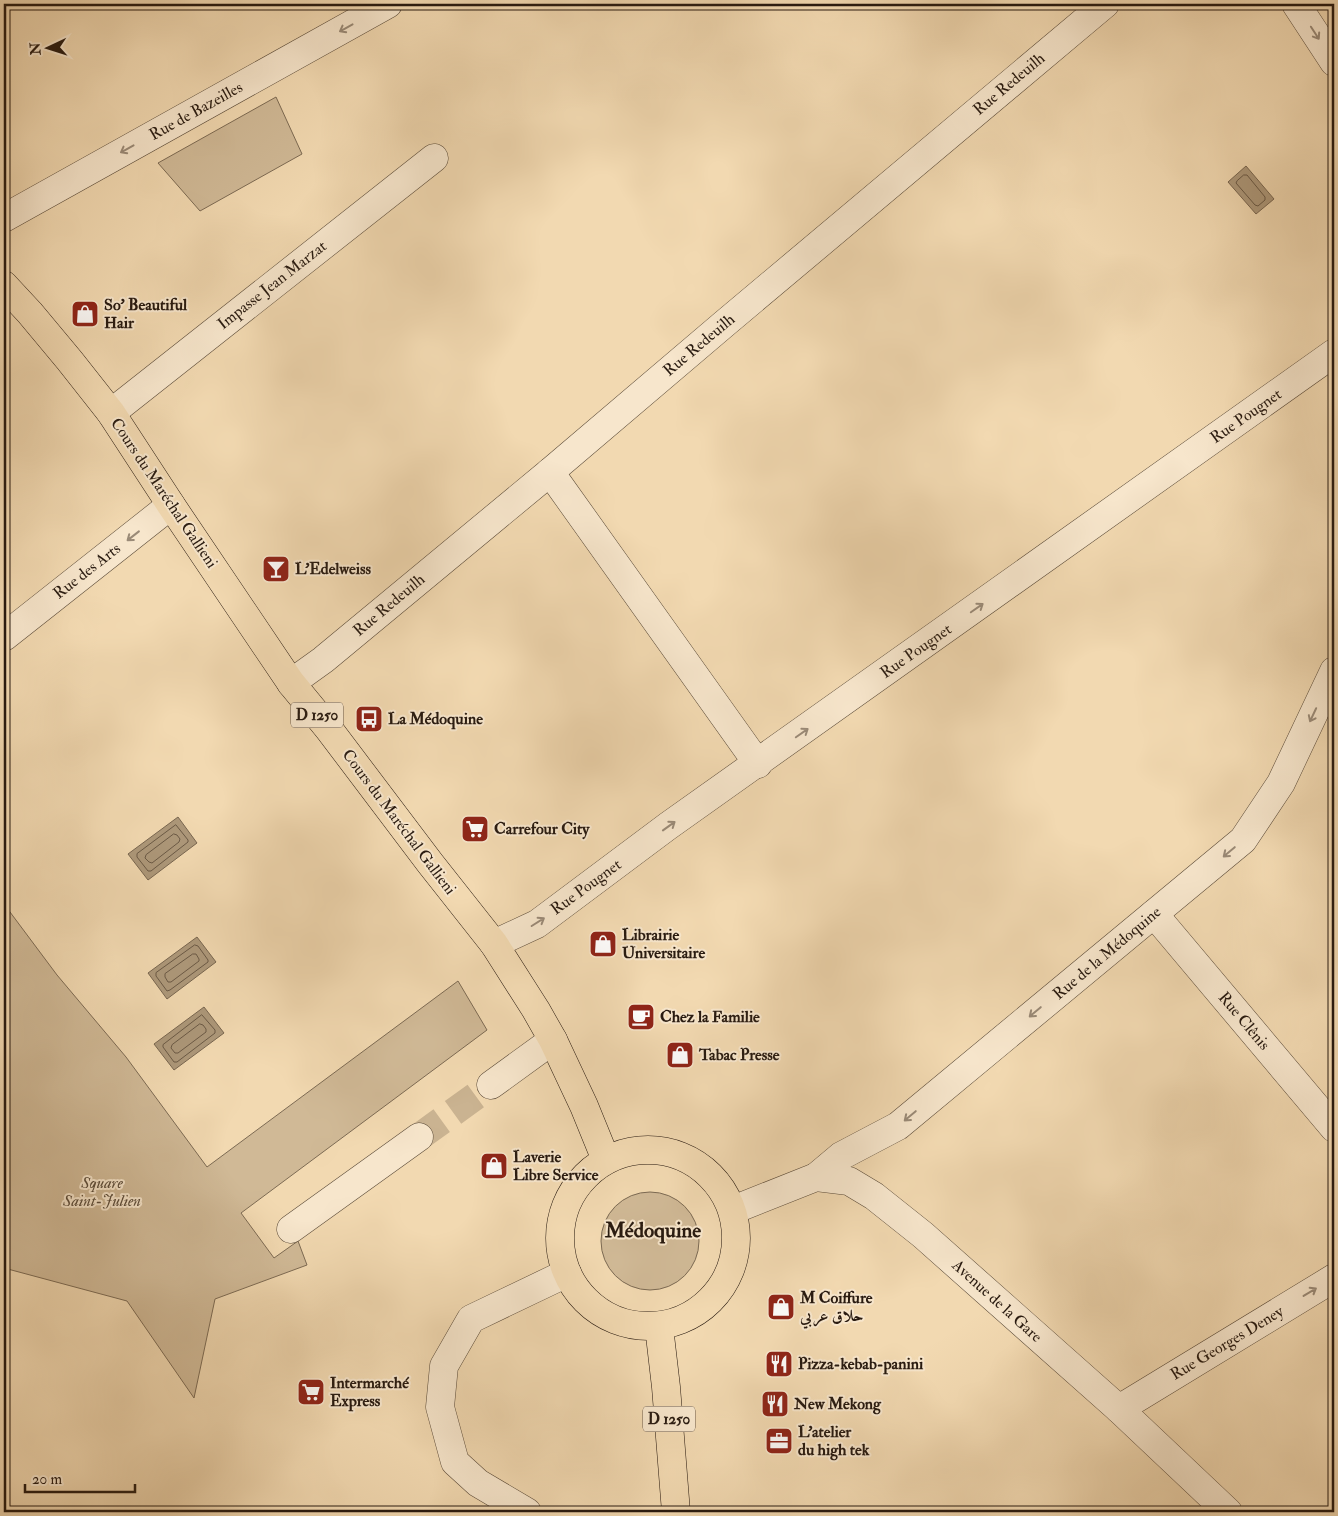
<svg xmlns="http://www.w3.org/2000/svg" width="1338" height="1516" font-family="'IM FELL Double Pica',Amiri,serif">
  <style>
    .green { fill: #d0b996; stroke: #7c6a53 }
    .water { fill: #ad987a; stroke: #786650 }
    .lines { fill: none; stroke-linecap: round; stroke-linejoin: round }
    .shore { stroke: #6a5945; stroke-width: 1 }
    .minor-tunnel { stroke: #cab391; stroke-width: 28; stroke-dasharray: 28 14; stroke-linecap: butt }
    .minor-casing { stroke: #5a4a38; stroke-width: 29 }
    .major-casing { stroke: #281a10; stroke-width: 29 }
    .minor { stroke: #f7e6cc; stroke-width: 28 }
    .major { stroke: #f2d9b1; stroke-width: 28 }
    .oneway { stroke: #9a8a77 }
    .labels { text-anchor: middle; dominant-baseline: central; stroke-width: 4; stroke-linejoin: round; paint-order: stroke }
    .shield { fill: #f7e6cc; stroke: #665748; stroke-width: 1 }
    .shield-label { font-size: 15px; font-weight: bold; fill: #281a10 }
    .street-label { font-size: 16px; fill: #281a10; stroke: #f7e6cc }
    .poi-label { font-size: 16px; font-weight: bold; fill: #281a10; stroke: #f7e6cc; text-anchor: start }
    .park-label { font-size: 16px; font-style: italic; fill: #5a4a38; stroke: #f7e6cc }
    .district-label { font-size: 21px; font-weight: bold; fill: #281a10; stroke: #f7e6cc }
  </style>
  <rect width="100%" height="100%" fill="#f2d9b1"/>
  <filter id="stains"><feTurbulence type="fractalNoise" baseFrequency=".004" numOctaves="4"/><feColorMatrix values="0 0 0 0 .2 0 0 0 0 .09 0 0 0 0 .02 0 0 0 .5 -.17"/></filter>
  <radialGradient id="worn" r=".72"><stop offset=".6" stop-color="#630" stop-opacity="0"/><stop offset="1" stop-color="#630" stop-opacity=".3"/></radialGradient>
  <g class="green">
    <path d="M276 97 302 154 200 211 158 163Z"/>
    <path d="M4 904 57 975 126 1057 207 1167 458 981 487 1030 241 1213 274 1258 298 1241 307 1265 215 1299 194 1398 127 1301 4 1268Z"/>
    <circle cx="650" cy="1241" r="49"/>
  </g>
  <g class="water">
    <path d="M1246 166 1274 199 1256 214 1228 182Z"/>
    <path d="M178 817 197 843 148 880 128 854Z"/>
    <path d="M197 937 216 962 167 999 148 973Z"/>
    <path d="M204 1007 224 1033 174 1070 154 1044Z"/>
  </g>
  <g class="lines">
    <g class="shore">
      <path d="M1244 175H1247L1265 197V200L1258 206 1255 205 1236 183 1237 181Z"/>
      <path d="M176 825 188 840V842L151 871H148L137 857V854Z"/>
      <path d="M174 834 177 835 180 839 179 842 152 863 149 862 145 858 146 855Z"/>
      <path d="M195 945 198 946 208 960V962L170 990 167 991 156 976V973Z"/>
      <path d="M193 954H196L199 959V961L171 982H168L165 977V974Z"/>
      <path d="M202 1015 215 1030V1033L177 1062H174L163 1047V1045Z"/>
      <path d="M200 1024 203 1025 206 1029V1032L178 1053H175L171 1048 172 1045Z"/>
    </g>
    <path class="minor-tunnel" d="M419 1137 491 1085"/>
    <defs>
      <g id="minor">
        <path d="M1296 4 1334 62"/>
        <path d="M4 218 388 4"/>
        <path d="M111 413 434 158"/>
        <path d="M550 472 758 764"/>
        <path d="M4 637 171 505"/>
        <path d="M291 683 323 660 550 472 724 324 1105 4"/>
        <path d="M1154 914 1334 1128"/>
        <path d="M494 944 537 924 668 826 1334 353"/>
        <path d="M491 1085 553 1040"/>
        <path d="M816 1177 841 1156 898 1126 1243 840 1281 783 1334 671"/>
        <path d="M733 1210 816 1177 849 1181 874 1196 923 1235 1119 1409 1228 1512"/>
        <path d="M291 1229 419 1137"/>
        <path d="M1119 1409 1334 1278"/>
        <path d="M527 1512 478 1483 455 1462 440 1407 444 1366 471 1319 567 1273"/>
      </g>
      <g id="major">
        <path d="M4 285 30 313 70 361 111 413 171 505 291 683 328 728 430 863 494 944 536 1010 553 1040 584 1106 606 1160"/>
        <circle cx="648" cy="1238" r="88"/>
        <path d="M659 1327 666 1387 676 1512"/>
      </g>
    </defs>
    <use href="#minor" class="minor-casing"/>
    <use href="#major" class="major-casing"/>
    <use href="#minor" class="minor"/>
    <use href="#major" class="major"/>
  </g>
  <defs><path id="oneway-shaft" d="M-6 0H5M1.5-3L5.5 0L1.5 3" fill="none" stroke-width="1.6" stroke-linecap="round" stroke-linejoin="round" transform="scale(1.25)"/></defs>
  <g class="oneway">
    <use href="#oneway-shaft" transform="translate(346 28) rotate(151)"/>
    <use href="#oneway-shaft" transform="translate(1315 33) rotate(57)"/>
    <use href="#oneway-shaft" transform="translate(127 149) rotate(151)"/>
    <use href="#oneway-shaft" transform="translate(133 536) rotate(142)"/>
    <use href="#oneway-shaft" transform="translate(977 608) rotate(-35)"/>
    <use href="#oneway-shaft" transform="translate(1313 715) rotate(115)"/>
    <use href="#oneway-shaft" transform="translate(802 733) rotate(-35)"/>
    <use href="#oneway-shaft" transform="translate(669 826) rotate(-36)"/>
    <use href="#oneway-shaft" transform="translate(1229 852) rotate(140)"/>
    <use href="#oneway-shaft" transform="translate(538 922) rotate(-32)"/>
    <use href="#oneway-shaft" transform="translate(1035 1012) rotate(140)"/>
    <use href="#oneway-shaft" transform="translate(910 1116) rotate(140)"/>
    <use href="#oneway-shaft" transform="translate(1310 1292) rotate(-31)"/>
  </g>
  <defs>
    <symbol id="shop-square" viewBox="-11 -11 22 22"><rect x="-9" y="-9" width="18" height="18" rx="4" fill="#8f2418" stroke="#f7e6cc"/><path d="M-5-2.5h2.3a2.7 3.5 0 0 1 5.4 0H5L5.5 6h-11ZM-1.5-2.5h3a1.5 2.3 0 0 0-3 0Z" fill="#fff"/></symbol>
    <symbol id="bar-square" viewBox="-11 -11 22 22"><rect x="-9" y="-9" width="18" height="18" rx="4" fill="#8f2418" stroke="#f7e6cc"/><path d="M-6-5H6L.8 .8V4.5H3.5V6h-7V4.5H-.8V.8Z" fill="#fff"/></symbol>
    <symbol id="bus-square" viewBox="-11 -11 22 22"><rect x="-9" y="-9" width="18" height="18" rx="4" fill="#8f2418" stroke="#f7e6cc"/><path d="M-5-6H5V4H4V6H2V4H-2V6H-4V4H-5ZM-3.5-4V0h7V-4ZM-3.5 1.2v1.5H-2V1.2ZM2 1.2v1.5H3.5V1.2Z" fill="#fff"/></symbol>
    <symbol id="supermarket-square" viewBox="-11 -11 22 22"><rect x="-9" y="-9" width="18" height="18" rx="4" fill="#8f2418" stroke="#f7e6cc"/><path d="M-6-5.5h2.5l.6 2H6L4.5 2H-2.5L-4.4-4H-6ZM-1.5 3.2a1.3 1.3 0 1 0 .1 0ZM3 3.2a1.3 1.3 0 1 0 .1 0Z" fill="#fff"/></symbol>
    <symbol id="cafe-square" viewBox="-11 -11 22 22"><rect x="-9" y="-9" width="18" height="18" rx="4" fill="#8f2418" stroke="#f7e6cc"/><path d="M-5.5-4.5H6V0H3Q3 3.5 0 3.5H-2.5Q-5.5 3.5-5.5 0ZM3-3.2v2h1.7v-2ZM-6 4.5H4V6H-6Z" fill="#fff"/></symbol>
    <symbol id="restaurant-square" viewBox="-11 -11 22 22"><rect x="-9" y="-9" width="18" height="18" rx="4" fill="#8f2418" stroke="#f7e6cc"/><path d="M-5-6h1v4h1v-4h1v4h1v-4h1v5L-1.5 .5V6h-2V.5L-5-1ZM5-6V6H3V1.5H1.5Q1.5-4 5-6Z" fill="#fff"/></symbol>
    <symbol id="office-square" viewBox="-11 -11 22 22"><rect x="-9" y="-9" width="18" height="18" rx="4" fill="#8f2418" stroke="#f7e6cc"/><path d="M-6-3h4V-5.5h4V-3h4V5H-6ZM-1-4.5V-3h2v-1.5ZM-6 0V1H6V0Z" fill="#fff"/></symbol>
  </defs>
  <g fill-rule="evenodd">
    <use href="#shop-square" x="69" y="298" width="32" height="32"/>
    <use href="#bar-square" x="260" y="553" width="32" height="32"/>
    <use href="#bus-square" x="353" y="703" width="32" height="32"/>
    <use href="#supermarket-square" x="459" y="813" width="32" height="32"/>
    <use href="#shop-square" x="587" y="928" width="32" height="32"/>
    <use href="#cafe-square" x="625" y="1001" width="32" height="32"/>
    <use href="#shop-square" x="664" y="1039" width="32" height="32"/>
    <use href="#shop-square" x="478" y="1150" width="32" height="32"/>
    <use href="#shop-square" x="765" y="1291" width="32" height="32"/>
    <use href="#restaurant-square" x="763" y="1348" width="32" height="32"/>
    <use href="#supermarket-square" x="295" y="1376" width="32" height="32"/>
    <use href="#restaurant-square" x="759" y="1388" width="32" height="32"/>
    <use href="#office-square" x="763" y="1425" width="32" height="32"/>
  </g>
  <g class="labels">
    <g class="shield">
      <rect x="291" y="702.5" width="52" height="25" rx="4"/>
      <rect x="643" y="1406.5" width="52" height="25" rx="4"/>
    </g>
    <g class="shield-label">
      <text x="317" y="715">D 1250</text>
      <text x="669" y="1419">D 1250</text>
    </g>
    <g class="street-label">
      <text transform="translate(1009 84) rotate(-40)">Rue Redeuilh</text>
      <text transform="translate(196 111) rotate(-29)">Rue de Bazeilles</text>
      <text transform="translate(272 285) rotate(-38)">Impasse Jean Marzat</text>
      <text transform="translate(699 345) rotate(-40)">Rue Redeuilh</text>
      <text transform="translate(1246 416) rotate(-35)">Rue Pougnet</text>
      <text transform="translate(164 493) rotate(56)">Cours du Maréchal Gallieni</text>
      <text transform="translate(87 571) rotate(-38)">Rue des Arts</text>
      <text transform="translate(389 605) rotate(-40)">Rue Redeuilh</text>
      <text transform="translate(916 651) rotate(-35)">Rue Pougnet</text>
      <text transform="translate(399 822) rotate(53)">Cours du Maréchal Gallieni</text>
      <text transform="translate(586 887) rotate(-36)">Rue Pougnet</text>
      <text transform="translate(1107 953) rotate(-40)">Rue de la Médoquine</text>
      <text transform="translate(1244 1021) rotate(50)">Rue Clênis</text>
      <text transform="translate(997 1301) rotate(42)">Avenue de la Gare</text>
      <text transform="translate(1227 1343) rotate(-31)">Rue Georges Deney</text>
    </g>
    <g class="poi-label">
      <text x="104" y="305">So' Beautiful<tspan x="104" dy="18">Hair</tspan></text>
      <text x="295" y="569">L'Edelweiss</text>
      <text x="388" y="719">La Médoquine</text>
      <text x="494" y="829">Carrefour City</text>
      <text x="622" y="935">Librairie<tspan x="622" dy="18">Universitaire</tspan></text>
      <text x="660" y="1017">Chez la Familie</text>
      <text x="699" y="1055">Tabac Presse</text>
      <text x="513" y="1157">Laverie<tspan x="513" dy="18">Libre Service</tspan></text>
      <text x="800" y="1298">M Coiffure<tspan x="800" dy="18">حلاق عربي</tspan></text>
      <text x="798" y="1364">Pizza-kebab-panini</text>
      <text x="330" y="1383">Intermarché<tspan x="330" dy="18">Express</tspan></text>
      <text x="794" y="1404">New Mekong</text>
      <text x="798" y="1432">L'atelier<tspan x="798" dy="18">du high tek</tspan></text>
    </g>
    <g class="park-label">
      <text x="102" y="1183">Square<tspan x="102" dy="18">Saint-Julien</tspan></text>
    </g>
    <g class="district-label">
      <text x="653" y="1230">Médoquine</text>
    </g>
  </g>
  <rect width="1338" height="1516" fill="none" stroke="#f2d9b1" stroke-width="20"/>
  <rect x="5" y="5" width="1328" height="1506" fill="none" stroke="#281a10" stroke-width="2.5"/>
  <rect x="10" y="10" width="1318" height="1496" fill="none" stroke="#281a10"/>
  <g transform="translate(48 48) rotate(266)" stroke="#f7e6cc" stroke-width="4" paint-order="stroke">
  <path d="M0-4L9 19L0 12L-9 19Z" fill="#281a10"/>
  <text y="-8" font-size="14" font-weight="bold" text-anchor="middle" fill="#281a10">N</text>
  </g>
  <path d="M25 1484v8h110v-8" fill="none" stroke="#281a10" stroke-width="2.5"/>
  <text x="32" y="1484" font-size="15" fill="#281a10" stroke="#f7e6cc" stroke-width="4" paint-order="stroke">20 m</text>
  <rect width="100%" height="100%" filter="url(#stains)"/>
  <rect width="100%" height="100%" fill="url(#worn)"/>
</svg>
